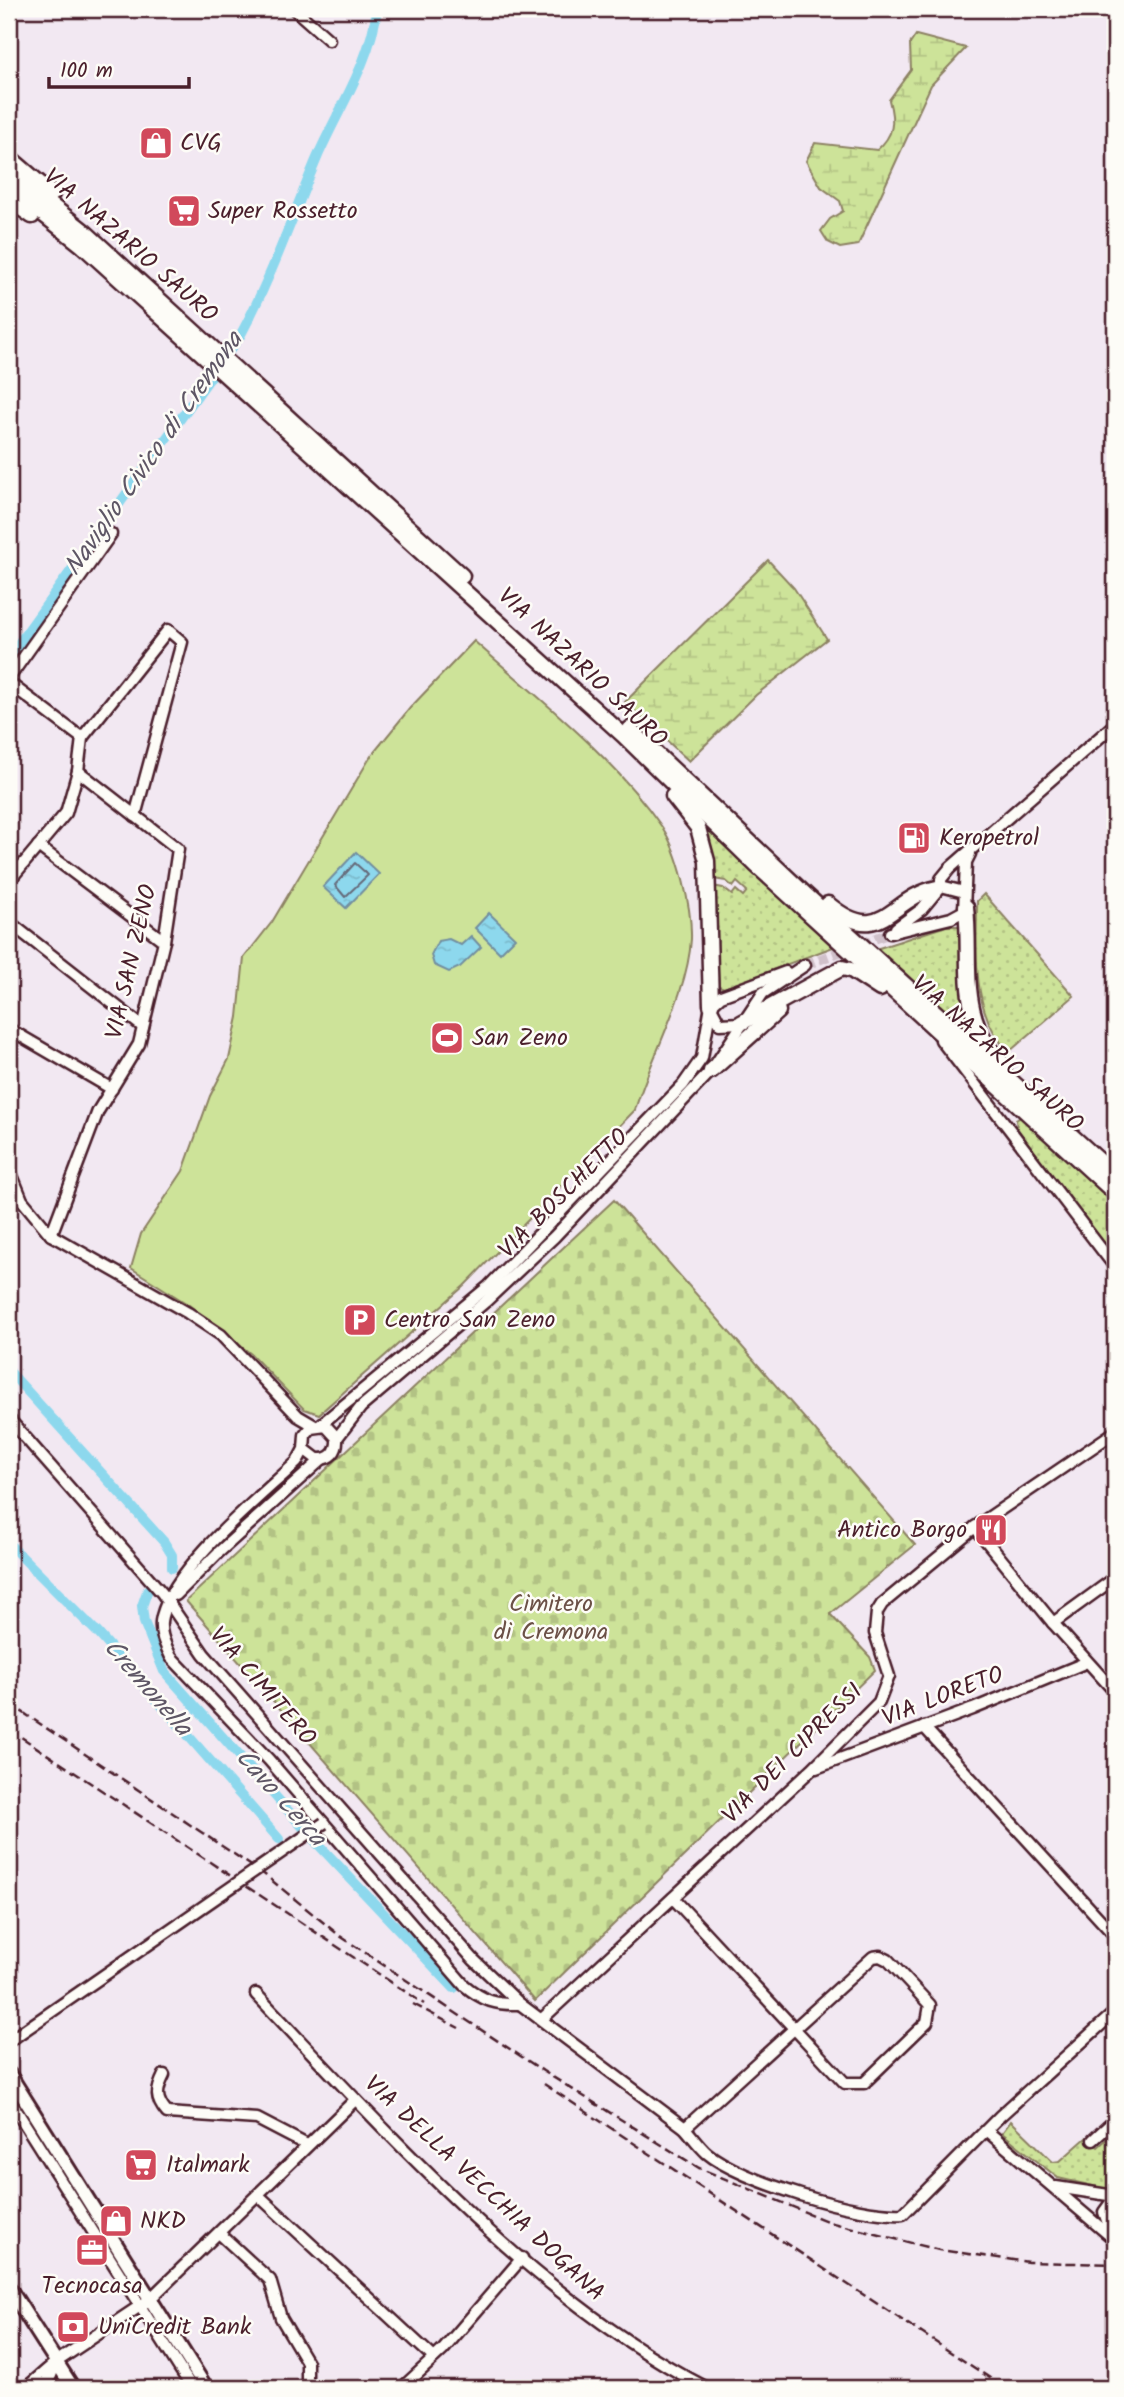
<svg xmlns="http://www.w3.org/2000/svg" width="1124" height="2397" font-family="Kalam,sans-serif">
  <style>
    .grass { fill: url(#grass-dots); stroke: #8c8162; stroke-width: 2 }
    .wetland { fill: url(#wetland-marsh); stroke: #8c8162; stroke-width: 2 }
    .cemetery { fill: url(#cemetery-stones); stroke: #8c8162; stroke-width: 2 }
    .pitch { fill: #cde399; stroke: #8c8162; stroke-width: 2 }
    .water { fill: url(#water-ripples); stroke: #728e9f; stroke-width: 2 }
    .lines { fill: none; stroke-linecap: round; stroke-linejoin: round }
    .shore { stroke: #656979; stroke-width: 2 }
    .canal { stroke: #8dd8ed; stroke-width: 10 }
    .minor-tunnel { stroke: #d0c0ca; stroke-width: 10; stroke-dasharray: 10 5; stroke-linecap: butt }
    .minor-casing { stroke: #4a1f2b; stroke-width: 15 }
    .major-casing { stroke: #4a1f2b; stroke-width: 18 }
    .highway-casing { stroke: #4a1f2b; stroke-width: 19 }
    .minor { stroke: #fdfcf7; stroke-width: 10 }
    .major { stroke: #fdfcf7; stroke-width: 12 }
    .highway { stroke: #fdfcf7; stroke-width: 14 }
    .rail { stroke: #4a1f2b; stroke-width: 2.5; stroke-dasharray: 10 5; stroke-linecap: butt }
    .minor-bridge-casing { stroke: #4a1f2b; stroke-width: 15; stroke-linecap: butt }
    .minor-bridge { stroke: #fdfcf7; stroke-width: 10 }
    .labels { text-anchor: middle; dominant-baseline: central; stroke-width: 5; stroke-linejoin: round; paint-order: stroke }
    .poi-label { font-size: 24px; fill: #4a1f2b; stroke: #fdfcf7; text-anchor: start }
    .street-label { font-size: 24px; fill: #4a1f2b; stroke: #fdfcf7 }
    .park-label { font-size: 24px; fill: #6b5046; stroke: #fdfcf7 }
    .water-label { font-size: 26px; font-style: italic; fill: #5e5665; stroke: #fdfcf7 }
  </style>
  <defs>
    <pattern id="grass-dots" width="8" height="8" patternUnits="userSpaceOnUse" patternTransform="scale(1.75)"><rect width="8" height="8" fill="#cde399"/><path d="M2 2h.1M6 6h.1" fill="none" stroke="#b2c284" stroke-width="1.8" stroke-linecap="round"/></pattern>
    <pattern id="wetland-marsh" width="20" height="14" patternUnits="userSpaceOnUse" patternTransform="scale(1.75)"><rect width="20" height="14" fill="#cde399"/><path d="M1 5h8M5 5V1M11 12h8M15 12V8" fill="none" stroke="#b2c284"/></pattern>
    <pattern id="cemetery-stones" width="16" height="16" patternUnits="userSpaceOnUse" patternTransform="scale(1.75)"><rect width="16" height="16" fill="#cde399"/><path d="M2 7V4a2 2 0 0 1 4 0v3zM10 15v-3a2 2 0 0 1 4 0v3z" fill="#b2c284"/></pattern>
    <pattern id="water-ripples" width="26" height="14" patternUnits="userSpaceOnUse" patternTransform="scale(1.75)"><rect width="26" height="14" fill="#8dd8ed"/><path d="M2 4q2-2 4 0t4 0M15 11q2-2 4 0t4 0" fill="none" stroke="#7bb9cb"/></pattern>
  </defs>
  <rect width="100%" height="100%" fill="#f2e8f2"/>
  <filter id="ink" filterUnits="userSpaceOnUse"><feTurbulence type="fractalNoise" baseFrequency=".0143" numOctaves="2"/><feDisplacementMap in="SourceGraphic" scale="14" xChannelSelector="R" yChannelSelector="G"/><feConvolveMatrix kernelMatrix="1 2 1 2 8 2 1 2 1" color-interpolation-filters="sRGB"/></filter>
  <g filter="url(#ink)">
    <g class="grass">
      <path d="M699 818 833 947 724 988 719 986 713 886 723 888 732 895 736 890 743 896 747 891 737 882 733 887 726 881 714 879Z"/>
      <path d="M984 894 1074 996 1009 1052C970 1013 977 952 977 901Z"/>
      <path d="M946 926H961C961 975 961 1005 985 1048L876 949Z"/>
      <path d="M1022 1116 1115 1200V1261L1017 1128 1016 1120Z"/>
      <path d="M1011 2121 1053 2162 1060 2161 1087 2137 1098 2147 1108 2138 1115 2147V2191L1058 2178 1002 2133Z"/>
    </g>
    <g class="wetland">
      <path d="M916 35 966 48 931 85 858 245 840 248 828 242 821 231 830 219 843 211 840 201 821 187 806 161 815 143 877 150C894 135 895 122 889 100L911 70 910 44Z"/>
      <path d="M768 560 794 588 827 639 756 695 689 761 625 702Z"/>
    </g>
    <path class="cemetery" d="M614 1200 915 1545 830 1614 870 1657 875 1670 535 2001 186 1601Z"/>
    <path class="pitch" d="M474 641C539 699 612 755 662 827 679 853 692 908 691 939 688 994 651 1056 635 1110L464 1286 319 1414 304 1409 251 1354 189 1305 131 1268 141 1234 183 1171 210 1096 229 1059 238 1017 244 958 272 922 371 756 410 708Z"/>
    <g class="water">
      <path d="M356 852 379 874 346 908 323 887Z"/>
      <path d="M489 913 515 938 500 953 475 928Z"/>
      <path d="M471 936 481 947 460 967 449 972 434 965 431 955 438 941 449 939 461 945Z"/>
    </g>
    <g class="lines">
      <path class="shore" d="M355 863 368 875 345 897 335 885Z"/>
      <g class="canal">
        <path d="M9 657 240 336C271 279 292 217 317 158 339 107 370 64 377 9"/>
        <path d="M9 1371 164 1542 172 1555V1568"/>
        <path d="M9 1544 98 1633 279 1839"/>
        <path d="M148 1589 142 1606 144 1622 164 1671 316 1842 454 1988"/>
      </g>
      <path class="minor-tunnel" d="M805 965 890 933"/>
      <defs>
        <g id="minor">
          <path d="M294 9 329 40"/>
          <path d="M9 678 111 534"/>
          <path d="M9 683 82 738"/>
          <path d="M38 846 164 941"/>
          <path d="M9 881 66 813 78 771 82 738 168 630 182 642 135 816"/>
          <path d="M941 886V879L950 868 1115 724"/>
          <path d="M9 922 143 1027"/>
          <path d="M896 928 922 909 941 886 964 892"/>
          <path d="M890 933 951 918 964 911 966 862 970 854"/>
          <path d="M711 1005 721 996 786 972"/>
          <path d="M712 1009 720 1024 741 1023"/>
          <path d="M9 1029 112 1089"/>
          <path d="M941 1040 1115 1267"/>
          <path d="M9 1168 22 1200 51 1235 188 1313 221 1335 298 1416 315 1426"/>
          <path d="M51 1235 98 1111 139 1044 164 941 178 849 78 771"/>
          <path d="M9 1419 162 1593 204 1654 474 1960 520 2004 685 2128C692 2136 699 2146 707 2153 740 2181 859 2217 903 2214L1000 2116 1115 2012"/>
          <path d="M320 1425 489 1286 683 1085 702 1058 711 1005"/>
          <path d="M337 1438 361 1407 485 1302 554 1237 711 1071 763 993 805 965"/>
          <path d="M304 1449 317 1459C330 1460 338 1452 337 1438L326 1426 311 1428 305 1435 304 1449 297 1462C259 1498 175 1565 162 1616 158 1631 165 1644 171 1657L269 1760 464 1985C483 2001 496 2005 520 2004"/>
          <path d="M975 1527 1053 1623 1115 1692"/>
          <path d="M176 1595 219 1552 322 1459"/>
          <path d="M1053 1623 1115 1578"/>
          <path d="M924 1727 1115 1936"/>
          <path d="M816 1768 973 1709 1087 1662"/>
          <path d="M673 1898 845 2083H864L927 2022 930 2005 888 1960 880 1956 873 1957 685 2128"/>
          <path d="M256 1994C388 2133 535 2300 707 2388"/>
          <path d="M542 2019 812 1769 879 1702 889 1676 875 1633 877 1612 882 1604 975 1527 1115 1432"/>
          <path d="M164 2075C156 2091 155 2099 167 2113L257 2119 307 2145"/>
          <path d="M9 2099 192 2388"/>
          <path d="M987 2131 1115 2240"/>
          <path d="M1093 2140 1115 2120"/>
          <path d="M1056 2187 1115 2196"/>
          <path d="M258 2195 434 2358"/>
          <path d="M1115 2197 1104 2212 1109 2226 1115 2230"/>
          <path d="M219 2233 270 2280 281 2318 307 2362V2388"/>
          <path d="M26 2388 56 2362 149 2300 355 2100"/>
          <path d="M39 2388 50 2378 56 2363"/>
          <path d="M402 2388 443 2350 522 2258"/>
        </g>
        <g id="major">
          <path d="M9 2074 206 2388"/>
          <path d="M9 2288 73 2388"/>
        </g>
        <g id="highway">
          <path d="M9 157 52 194"/>
          <path d="M9 172 85 232 462 576"/>
          <path d="M9 187 82 245 623 735 756 865 1115 1193"/>
          <path d="M9 200 32 216"/>
          <path d="M630 729 806 895 1115 1175"/>
          <path d="M673 796 698 828 707 861 711 1005"/>
          <path d="M828 904C882 949 889 898 937 888"/>
          <path d="M966 907C972 966 956 1018 1004 1065"/>
          <path d="M741 1023 842 968 851 970 880 989"/>
          <path d="M711 1071 778 1011"/>
        </g>
      </defs>
      <use href="#minor" class="minor-casing"/>
      <use href="#major" class="major-casing"/>
      <use href="#highway" class="highway-casing"/>
      <use href="#minor" class="minor"/>
      <use href="#major" class="major"/>
      <use href="#highway" class="highway"/>
      <g class="rail">
        <path d="M9 1703 265 1875 340 1936 543 2071 699 2168 829 2222 939 2250 1028 2262 1115 2264"/>
        <path d="M9 1729 424 2004"/>
        <path d="M413 2004 459 2028"/>
        <path d="M544 2084 1005 2388"/>
      </g>
      <defs>
        <path id="minor-bridge" d="M9 2041 324 1823"/>
      </defs>
      <use href="#minor-bridge" class="minor-bridge-casing"/>
      <use href="#minor-bridge" class="minor-bridge"/>
    </g>
  </g>
  <defs>
    <symbol id="shop-square" viewBox="-11 -11 22 22"><rect x="-9" y="-9" width="18" height="18" rx="4" fill="#d1495b" stroke="#fdfcf7"/><path d="M-5-2.5h2.3a2.7 3.5 0 0 1 5.4 0H5L5.5 6h-11ZM-1.5-2.5h3a1.5 2.3 0 0 0-3 0Z" fill="#fff"/></symbol>
    <symbol id="supermarket-square" viewBox="-11 -11 22 22"><rect x="-9" y="-9" width="18" height="18" rx="4" fill="#d1495b" stroke="#fdfcf7"/><path d="M-6-5.5h2.5l.6 2H6L4.5 2H-2.5L-4.4-4H-6ZM-1.5 3.2a1.3 1.3 0 1 0 .1 0ZM3 3.2a1.3 1.3 0 1 0 .1 0Z" fill="#fff"/></symbol>
    <symbol id="fuel-square" viewBox="-11 -11 22 22"><rect x="-9" y="-9" width="18" height="18" rx="4" fill="#d1495b" stroke="#fdfcf7"/><path d="M-5.5-6h7V0h2V4h1.3V-2.5L3-4.5l.8-.8L6-3V5H2.5V1h-1V6h-7ZM-4.2-4.7v3.2H.2V-4.7Z" fill="#fff"/></symbol>
    <symbol id="stadium-square" viewBox="-11 -11 22 22"><rect x="-9" y="-9" width="18" height="18" rx="4" fill="#d1495b" stroke="#fdfcf7"/><path d="M0-5a6.5 5 0 1 0 0 10a6.5 5 0 1 0 0-10ZM-3.5-1.8h7v3.6h-7Z" fill="#fff"/></symbol>
    <symbol id="parking-square" viewBox="-11 -11 22 22"><rect x="-9" y="-9" width="18" height="18" rx="4" fill="#d1495b" stroke="#fdfcf7"/><path d="M-3.5-5.5H1a3.5 3.5 0 0 1 0 7H-1V5.5H-3.5ZM-1-3.4V-.6H.8a1.4 1.4 0 0 0 0-2.8Z" fill="#fff"/></symbol>
    <symbol id="restaurant-square" viewBox="-11 -11 22 22"><rect x="-9" y="-9" width="18" height="18" rx="4" fill="#d1495b" stroke="#fdfcf7"/><path d="M-5-6h1v4h1v-4h1v4h1v-4h1v5L-1.5 .5V6h-2V.5L-5-1ZM5-6V6H3V1.5H1.5Q1.5-4 5-6Z" fill="#fff"/></symbol>
    <symbol id="office-square" viewBox="-11 -11 22 22"><rect x="-9" y="-9" width="18" height="18" rx="4" fill="#d1495b" stroke="#fdfcf7"/><path d="M-6-3h4V-5.5h4V-3h4V5H-6ZM-1-4.5V-3h2v-1.5ZM-6 0V1H6V0Z" fill="#fff"/></symbol>
    <symbol id="bank-square" viewBox="-11 -11 22 22"><rect x="-9" y="-9" width="18" height="18" rx="4" fill="#d1495b" stroke="#fdfcf7"/><path d="M-6-4H6V4H-6ZM0-2.3a2.3 2.3 0 1 0 0 4.6a2.3 2.3 0 1 0 0-4.6Z" fill="#fff"/></symbol>
  </defs>
  <g fill-rule="evenodd">
    <use href="#shop-square" x="137" y="124" width="38" height="38"/>
    <use href="#supermarket-square" x="165" y="192" width="38" height="38"/>
    <use href="#fuel-square" x="895" y="819" width="38" height="38"/>
    <use href="#stadium-square" x="428" y="1019" width="38" height="38"/>
    <use href="#parking-square" x="341" y="1301" width="38" height="38"/>
    <use href="#restaurant-square" x="972" y="1511" width="38" height="38"/>
    <use href="#supermarket-square" x="122" y="2146" width="38" height="38"/>
    <use href="#shop-square" x="97" y="2202" width="38" height="38"/>
    <use href="#office-square" x="73" y="2231" width="38" height="38"/>
    <use href="#bank-square" x="54" y="2308" width="38" height="38"/>
  </g>
  <g class="labels">
    <g class="poi-label">
      <text x="180" y="143">CVG</text>
      <text x="208" y="211">Super Rossetto</text>
      <text x="939" y="838">Keropetrol</text>
      <text x="472" y="1038">San Zeno</text>
      <text x="384" y="1320">Centro San Zeno</text>
      <text x="967" y="1530" text-anchor="end">Antico Borgo</text>
      <text x="166" y="2165">Italmark</text>
      <text x="140" y="2221">NKD</text>
      <text x="92" y="2286" text-anchor="middle">Tecnocasa</text>
      <text x="98" y="2327">UniCredit Bank</text>
    </g>
    <g class="street-label">
      <text transform="translate(130 246) rotate(41)">VIA NAZARIO SAURO</text>
      <text transform="translate(582 668) rotate(43)">VIA NAZARIO SAURO</text>
      <text transform="translate(132 962) rotate(-77)">VIA SAN ZENO</text>
      <text transform="translate(997 1054) rotate(42)">VIA NAZARIO SAURO</text>
      <text transform="translate(564 1194) rotate(-45)">VIA BOSCHETTO</text>
      <text transform="translate(262 1687) rotate(49)">VIA CIMITERO</text>
      <text transform="translate(943 1697) rotate(-21)">VIA LORETO</text>
      <text transform="translate(793 1754) rotate(-45)">VIA DEI CIPRESSI</text>
      <text transform="translate(484 2189) rotate(43)">VIA DELLA VECCHIA DOGANA</text>
    </g>
    <g class="park-label">
      <text x="551" y="1604">Cimitero<tspan x="551" dy="28">di Cremona</tspan></text>
    </g>
    <g class="water-label">
      <text transform="translate(154 454) rotate(-55)">Naviglio Civico di Cremona</text>
      <text transform="translate(147 1688) rotate(49)">Cremonella</text>
      <text transform="translate(280 1798) rotate(48)">Cavo Cerca</text>
    </g>
  </g>
  <rect width="1124" height="2397" fill="none" stroke="#fdfcf7" stroke-width="35"/>
  <rect x="18" y="18" width="1089" height="2362" fill="none" stroke="#4a1f2b" stroke-width="2.5" filter="url(#ink)"/>
  <path d="M49 77v10h140v-10" fill="none" stroke="#4a1f2b" stroke-width="3.5"/>
  <text x="60" y="77" font-size="21" fill="#4a1f2b" stroke="#fdfcf7" stroke-width="5" paint-order="stroke">100 m</text>
</svg>
